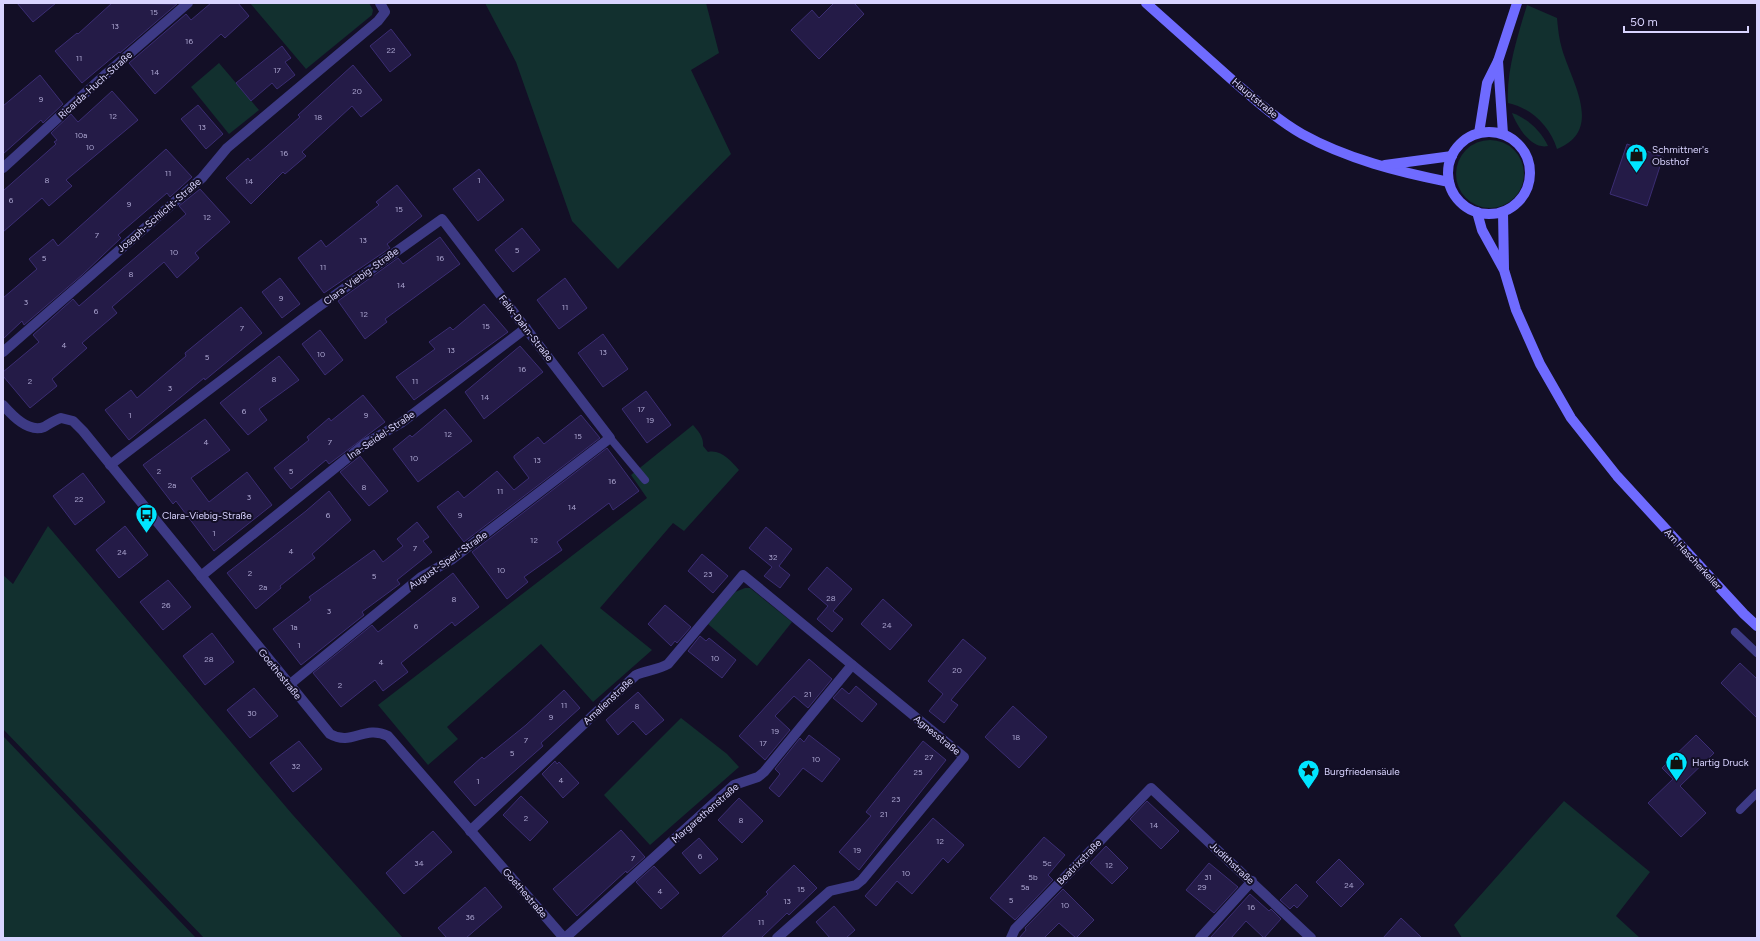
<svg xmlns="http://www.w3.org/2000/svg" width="1760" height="941" font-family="Figtree,sans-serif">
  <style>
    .green { fill: #12302f }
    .building { fill: #241b47; stroke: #3b2d73 }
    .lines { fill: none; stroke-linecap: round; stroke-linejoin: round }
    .lane { stroke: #3d3a85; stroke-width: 8 }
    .street { stroke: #3d3a85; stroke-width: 10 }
    .secondary { stroke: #6f6bff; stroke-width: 10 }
    .labels { text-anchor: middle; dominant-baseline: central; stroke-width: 4; stroke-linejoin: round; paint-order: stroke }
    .number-label { font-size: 8px; fill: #aca6d1 }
    .street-label { font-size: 10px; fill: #d9d4ff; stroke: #130f26 }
    .poi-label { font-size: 10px; fill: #d9d4ff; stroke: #130f26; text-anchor: start }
  </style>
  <rect width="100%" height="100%" fill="#130f26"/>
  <g class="green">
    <path d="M250 3H369L373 10 372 15 306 69Z"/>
    <path d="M485 3H706L719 53 691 70 731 154 618 269 572 221 516 62Z"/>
    <path d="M1527 5 1557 18C1558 29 1559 39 1562 49 1572 83 1604 130 1557 149 1550 126 1531 108 1508 103 1506 71 1518 35 1527 5Z"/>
    <path d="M219 63 259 110 229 134 191 87Z"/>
    <path d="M1512 113C1527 118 1541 131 1548 146 1531 150 1517 126 1512 113Z"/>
    <circle cx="1490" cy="174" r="34"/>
    <path d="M693 425C698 431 704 437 703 446L708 452C721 449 731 461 739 470L684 531 673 523 600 608 652 650 593 702 541 644 447 727 458 739 428 765 378 705 647 498 631 475Z"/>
    <path d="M48 526 292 814 403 938H204L3 729V575L13 584Z"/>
    <path d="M745 588H750L792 622 757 666 708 624 735 592Z"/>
    <path d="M681 718 727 754 739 767 650 845 604 795Z"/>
    <path d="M3 736 196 938H3Z"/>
    <path d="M1564 801 1650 872 1616 916 1640 938H1462L1454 925Z"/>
  </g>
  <g class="building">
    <path d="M17 3H56L33 22Z"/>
    <path d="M112 3 177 4 120 53 119 52 82 83 55 51 77 33 78 34Z"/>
    <path d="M211 3H238L249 16 225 38 221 34 155 94 129 63 186 14 191 20Z"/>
    <path d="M834 3H854L864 14 819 59 791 30 812 10 819 18Z"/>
    <path d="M391 29 411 55 390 72 370 46Z"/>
    <path d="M282 46 291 58 285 62 295 75 277 89 272 83 251 101 236 83Z"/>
    <path d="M353 65 382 100 361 117 352 106 302 152 306 156 285 174 283 172 251 204 226 178 248 158 250 161 300 117 298 115Z"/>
    <path d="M40 75 63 104 43 123 41 120 3 154V106Z"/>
    <path d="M112 91 138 120 66 180 72 186 49 206 42 198 3 232V191L56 144 54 142 57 140 51 133 71 114 78 122Z"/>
    <path d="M198 105 223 134 206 149 181 119Z"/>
    <path d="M1627 144 1663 157 1647 206 1610 194Z"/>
    <path d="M166 149 192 177 170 197 167 193 118 235 121 238 82 275 24 325 22 321 3 339V298L37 269 29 259 53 239 58 246Z"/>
    <path d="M479 169 504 200 478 221 453 189Z"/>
    <path d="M397 185 422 216 387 244 390 248 324 293 298 258 321 240 326 247 379 205 376 202Z"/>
    <path d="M200 189 230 222 195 253 199 258 177 278 164 262 112 307 117 313 82 343 87 348 52 379 57 386 30 408 3 376V372L39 342 33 335 73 299 79 306 186 214 179 206Z"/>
    <path d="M522 228 540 250 513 272 495 250Z"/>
    <path d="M440 237 460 264 385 319 387 322 365 339 338 301 398 258 403 264Z"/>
    <path d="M280 278 300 304 282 318 262 292Z"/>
    <path d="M565 278 587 308 559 329 537 300Z"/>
    <path d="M484 304 508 332 414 400 396 377 435 349 429 342 450 327 453 330Z"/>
    <path d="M241 307 262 333 205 380 204 378 129 440 105 410 131 390 137 398 186 356 185 353Z"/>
    <path d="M320 330 343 360 325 375 302 344Z"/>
    <path d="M603 334 628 369 603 387 578 353Z"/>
    <path d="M520 346 543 372 484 419 465 392Z"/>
    <path d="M279 356 299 380 259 409 267 420 248 435 220 403Z"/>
    <path d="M646 391 671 425 647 443 622 409Z"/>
    <path d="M363 395 385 422 329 464 326 460 291 489 274 468 309 440 307 437 329 418 331 421Z"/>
    <path d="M445 409 472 441 418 482 393 449 410 435 412 437Z"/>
    <path d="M581 415 600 438 464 542 437 507 458 491 464 498 497 471 514 490 529 478 514 458V456L538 437 544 444Z"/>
    <path d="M205 419 230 450 191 478 209 502 247 472 272 505 214 551 176 501 173 504 143 465Z"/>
    <path d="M607 448 639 491 613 510 609 503 557 542 562 550 524 577 528 582 507 599 472 552Z"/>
    <path d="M360 456 388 491 369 506 340 472Z"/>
    <path d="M83 473 105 502 75 525 53 496Z"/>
    <path d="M329 491 351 520 312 554 315 558 280 586 281 588 256 609 227 573 306 511Z"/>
    <path d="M417 522 429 537 423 541 432 552 397 580 400 584 362 612 364 615 301 665 273 629 311 600 309 597 374 550 383 562 403 546 397 539Z"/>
    <path d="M125 526 148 555 119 578 96 550Z"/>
    <path d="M766 527 792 549 779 566 790 575 780 588 764 576 772 567 749 548Z"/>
    <path d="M702 554 728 576 713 593 688 571Z"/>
    <path d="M827 567 852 589 833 611 843 619 832 632 817 619 828 606 808 589Z"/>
    <path d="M453 573 479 607 455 626 452 622 401 663 408 672 383 691 375 680 341 707 313 673 372 625 378 632Z"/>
    <path d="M168 580 191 607 163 630 140 602Z"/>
    <path d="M883 599 912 625 890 650 861 624Z"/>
    <path d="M665 605 691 627 677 643 675 641 671 646 648 624Z"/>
    <path d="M212 633 234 662 205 685 183 656Z"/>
    <path d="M700 636 706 641 709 638 736 660 722 678 688 651Z"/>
    <path d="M963 639 986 658 951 700 958 705 944 723 929 711 943 694 928 681Z"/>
    <path d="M809 659 832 679 808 708 794 696 775 716 790 730 765 760 739 736Z"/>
    <path d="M1740 663 1757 679V718L1721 683Z"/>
    <path d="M856 686 877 704 862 722 833 698 842 688 849 694Z"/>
    <path d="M254 688 278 716 250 738 227 710Z"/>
    <path d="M564 690 580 708 541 743 543 746 475 806 454 782 482 757 484 759 526 725Z"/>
    <path d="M638 692 664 720 646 735 633 721 618 735 606 720Z"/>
    <path d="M1013 706 1047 737 1019 768 985 737Z"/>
    <path d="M809 735 840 759 822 782 803 768 779 797 769 788 780 774 775 769 800 738 804 742Z"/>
    <path d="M1696 735 1714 753 1680 786 1706 813 1681 837 1648 803 1673 779 1662 768Z"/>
    <path d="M299 741 322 769 293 792 270 763Z"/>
    <path d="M923 741 946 760 859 870 839 852 871 816 866 812Z"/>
    <path d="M555 761 557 764 559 762 579 783 563 798 542 774Z"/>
    <path d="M521 796 548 822 530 841 503 815Z"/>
    <path d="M739 798 763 821 742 843 718 820Z"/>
    <path d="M1147 801 1179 831 1161 849 1130 819Z"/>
    <path d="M933 818 964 845 948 863 943 858 912 894 897 881 876 906 865 896Z"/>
    <path d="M621 830 645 857 627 873 626 871 577 916 553 889Z"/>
    <path d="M433 831 452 852 404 894 386 873Z"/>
    <path d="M1044 837 1065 855 1048 875 1053 880 1015 920 990 898Z"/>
    <path d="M699 838 718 859 700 874 682 853Z"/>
    <path d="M1106 846 1128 868 1112 884 1090 863Z"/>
    <path d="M1339 859 1364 884 1341 907 1316 882Z"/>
    <path d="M1209 863 1238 887 1214 913 1186 890Z"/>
    <path d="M794 865 817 888 789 915 787 913 761 938H721L768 894 766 892Z"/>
    <path d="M654 866 679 893 661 909 636 882Z"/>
    <path d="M1296 884 1308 896 1297 908 1294 905 1290 909 1280 900Z"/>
    <path d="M485 887 502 907 466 938H447L438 928Z"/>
    <path d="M1063 889 1094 920 1076 938 1059 923 1044 938H1019L1026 930 1025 928Z"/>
    <path d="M1250 894 1269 911 1271 909 1281 919 1264 938 1246 921 1231 938H1210Z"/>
    <path d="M834 906 855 930 846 938H830L816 922Z"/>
    <path d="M1401 918 1422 938H1383Z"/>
  </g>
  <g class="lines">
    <g class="lane">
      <path d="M610 438 645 480"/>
      <path d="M1735 632 1757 653"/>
      <path d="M1740 810 1757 793"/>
    </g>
    <g class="street">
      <path d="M3 168 106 74 188 3"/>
      <path d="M3 352 202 178 227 148 378 21 385 12 380 3"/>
      <path d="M3 405C12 415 28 433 44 427 49 424 55 420 61 418L73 421 83 431 330 734C352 747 364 724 388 736L564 938"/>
      <path d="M110 465 314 310 442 219 610 438 451 560 421 577 289 685"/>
      <path d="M201 576 366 443 401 423 526 328"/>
      <path d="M470 831 636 675C647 670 658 670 668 664L743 575 964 757 862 880 856 885 830 891 777 938"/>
      <path d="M565 938 734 785 758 777 764 772 852 665"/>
      <path d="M1011 938 1015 929 1151 788 1311 938"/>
      <path d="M1200 938 1252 881"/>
    </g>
    <g class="secondary">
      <path d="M1146 3C1174 28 1202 53 1230 78 1253 98 1276 119 1302 134 1347 159 1399 172 1449 182"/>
      <path d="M1498 61 1503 134"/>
      <circle cx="1489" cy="173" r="41"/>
      <path d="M1479 133 1487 83 1498 61 1517 3"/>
      <path d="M1385 165 1452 156"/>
      <path d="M1477 212 1482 230 1504 270 1516 310 1540 364 1571 418 1617 476 1744 614 1757 626"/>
      <path d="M1503 212 1504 268"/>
    </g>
  </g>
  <defs>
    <symbol id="shop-pin" viewBox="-11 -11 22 30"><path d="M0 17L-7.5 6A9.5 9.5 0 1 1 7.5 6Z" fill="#00e5ff" stroke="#130f26"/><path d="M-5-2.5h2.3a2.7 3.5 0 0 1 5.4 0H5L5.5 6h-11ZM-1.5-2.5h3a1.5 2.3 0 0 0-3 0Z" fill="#111"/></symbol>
    <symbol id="bus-pin" viewBox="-11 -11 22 30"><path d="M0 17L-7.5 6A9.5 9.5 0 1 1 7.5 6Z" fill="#00e5ff" stroke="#130f26"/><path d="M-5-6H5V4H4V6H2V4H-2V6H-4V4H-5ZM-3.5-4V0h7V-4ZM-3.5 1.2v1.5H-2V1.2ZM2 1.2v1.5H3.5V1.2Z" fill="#111"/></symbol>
    <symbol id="sight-pin" viewBox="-11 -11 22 30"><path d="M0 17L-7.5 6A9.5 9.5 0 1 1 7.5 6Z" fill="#00e5ff" stroke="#130f26"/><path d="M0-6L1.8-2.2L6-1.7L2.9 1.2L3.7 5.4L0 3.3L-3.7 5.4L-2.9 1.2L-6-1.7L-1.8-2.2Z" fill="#111"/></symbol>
  </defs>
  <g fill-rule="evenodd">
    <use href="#shop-pin" x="1624" y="142" width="25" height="34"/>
    <use href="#bus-pin" x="134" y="502" width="25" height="34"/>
    <use href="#shop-pin" x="1664" y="750" width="25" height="34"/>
    <use href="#sight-pin" x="1296" y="758" width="25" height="34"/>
  </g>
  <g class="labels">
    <g class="number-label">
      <text x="154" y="12">15</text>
      <text x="115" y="26">13</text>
      <text x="189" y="41">16</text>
      <text x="391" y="50">22</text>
      <text x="79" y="58">11</text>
      <text x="277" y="70">17</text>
      <text x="155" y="72">14</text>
      <text x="357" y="91">20</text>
      <text x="41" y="99">9</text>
      <text x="113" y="116">12</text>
      <text x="318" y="117">18</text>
      <text x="202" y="127">13</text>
      <text x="81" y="135">10a</text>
      <text x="90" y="147">10</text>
      <text x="284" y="153">16</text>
      <text x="168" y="173">11</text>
      <text x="47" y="180">8</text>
      <text x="479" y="180">1</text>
      <text x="249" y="181">14</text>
      <text x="11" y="200">6</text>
      <text x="129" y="204">9</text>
      <text x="399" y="209">15</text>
      <text x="207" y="217">12</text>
      <text x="97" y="235">7</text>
      <text x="363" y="240">13</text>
      <text x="517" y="250">5</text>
      <text x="174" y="252">10</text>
      <text x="44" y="258">5</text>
      <text x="440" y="258">16</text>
      <text x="323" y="267">11</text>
      <text x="131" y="274">8</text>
      <text x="401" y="285">14</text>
      <text x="281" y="298">9</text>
      <text x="26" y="302">3</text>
      <text x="565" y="307">11</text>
      <text x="96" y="311">6</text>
      <text x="364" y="314">12</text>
      <text x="486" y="326">15</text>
      <text x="242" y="328">7</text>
      <text x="64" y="345">4</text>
      <text x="451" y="350">13</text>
      <text x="603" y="352">13</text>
      <text x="321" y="354">10</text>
      <text x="207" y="357">5</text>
      <text x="522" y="369">16</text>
      <text x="274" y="379">8</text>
      <text x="30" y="381">2</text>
      <text x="415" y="381">11</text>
      <text x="170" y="388">3</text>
      <text x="485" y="397">14</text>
      <text x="641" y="409">17</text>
      <text x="244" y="411">6</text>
      <text x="130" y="415">1</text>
      <text x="366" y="415">9</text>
      <text x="650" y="420">19</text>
      <text x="448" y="434">12</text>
      <text x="578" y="436">15</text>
      <text x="206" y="442">4</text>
      <text x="330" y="442">7</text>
      <text x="414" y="458">10</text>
      <text x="537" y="460">13</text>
      <text x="159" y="471">2</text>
      <text x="291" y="471">5</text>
      <text x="612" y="481">16</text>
      <text x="172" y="485">2a</text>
      <text x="364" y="487">8</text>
      <text x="500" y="491">11</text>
      <text x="249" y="497">3</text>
      <text x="79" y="499">22</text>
      <text x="572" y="507">14</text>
      <text x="328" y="515">6</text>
      <text x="460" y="515">9</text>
      <text x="214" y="533">1</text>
      <text x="534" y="540">12</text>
      <text x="415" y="548">7</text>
      <text x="291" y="551">4</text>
      <text x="122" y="552">24</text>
      <text x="773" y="557">32</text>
      <text x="501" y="570">10</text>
      <text x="250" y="573">2</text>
      <text x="708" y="574">23</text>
      <text x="374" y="576">5</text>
      <text x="263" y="587">2a</text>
      <text x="831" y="598">28</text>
      <text x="454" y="599">8</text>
      <text x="166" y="605">26</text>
      <text x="329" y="611">3</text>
      <text x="887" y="625">24</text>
      <text x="416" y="626">6</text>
      <text x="294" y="627">1a</text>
      <text x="299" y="645">1</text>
      <text x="715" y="658">10</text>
      <text x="209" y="659">28</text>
      <text x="381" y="662">4</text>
      <text x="957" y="670">20</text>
      <text x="340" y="685">2</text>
      <text x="808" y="694">21</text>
      <text x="564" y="705">11</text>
      <text x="637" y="706">8</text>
      <text x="252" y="713">30</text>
      <text x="551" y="717">9</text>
      <text x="775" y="731">19</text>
      <text x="1016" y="737">18</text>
      <text x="526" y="740">7</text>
      <text x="763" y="743">17</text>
      <text x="512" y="753">5</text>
      <text x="929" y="757">27</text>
      <text x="816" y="759">10</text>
      <text x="296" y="766">32</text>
      <text x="918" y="772">25</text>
      <text x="561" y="780">4</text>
      <text x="478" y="781">1</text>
      <text x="896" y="799">23</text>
      <text x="884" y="814">21</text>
      <text x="526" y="818">2</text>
      <text x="741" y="820">8</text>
      <text x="1154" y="825">14</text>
      <text x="940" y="841">12</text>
      <text x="857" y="850">19</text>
      <text x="700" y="856">6</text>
      <text x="633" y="858">7</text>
      <text x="419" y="863">34</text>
      <text x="1047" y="863">5c</text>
      <text x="1109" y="865">12</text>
      <text x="906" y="873">10</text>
      <text x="1033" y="877">5b</text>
      <text x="1208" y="877">31</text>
      <text x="1349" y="885">24</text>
      <text x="1025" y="887">5a</text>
      <text x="1202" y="887">29</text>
      <text x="801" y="889">15</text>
      <text x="660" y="891">4</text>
      <text x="1011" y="900">5</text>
      <text x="787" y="901">13</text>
      <text x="1065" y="905">10</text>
      <text x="1251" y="907">16</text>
      <text x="470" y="917">36</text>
      <text x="761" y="922">11</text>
    </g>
    <g class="street-label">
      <text transform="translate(95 85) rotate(-42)">Ricarda-Huch-Straße</text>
      <text transform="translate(1255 98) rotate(40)">Hauptstraße</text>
      <text transform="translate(159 215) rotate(-41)">Joseph-Schlicht-Straße</text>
      <text transform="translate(361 276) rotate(-36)">Clara-Viebig-Straße</text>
      <text transform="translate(526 328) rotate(52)">Felix-Dahn-Straße</text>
      <text transform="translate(381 435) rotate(-34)">Ina-Seidel-Straße</text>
      <text transform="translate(1693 559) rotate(47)">Am Hascherkeller</text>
      <text transform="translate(448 560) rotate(-35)">August-Sperl-Straße</text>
      <text transform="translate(280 674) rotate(51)">Goethestraße</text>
      <text transform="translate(608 701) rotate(-43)">Amalienstraße</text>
      <text transform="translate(937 735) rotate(39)">Agnesstraße</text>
      <text transform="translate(705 813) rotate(-41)">Margarethenstraße</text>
      <text transform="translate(1079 862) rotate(-46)">Beatrixstraße</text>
      <text transform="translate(1232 863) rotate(43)">Judithstraße</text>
      <text transform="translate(525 893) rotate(49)">Goethestraße</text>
    </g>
    <g class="poi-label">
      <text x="1652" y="149">Schmittner's<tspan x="1652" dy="12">Obsthof</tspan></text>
      <text x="162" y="515">Clara-Viebig-Straße</text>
      <text x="1692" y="762">Hartig Druck</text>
      <text x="1324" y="771">Burgfriedensäule</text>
    </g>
  </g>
  <rect width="1760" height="941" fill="none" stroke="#d9d4ff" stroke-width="8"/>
  <path d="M1624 26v6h124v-6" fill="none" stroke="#d9d4ff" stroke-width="2"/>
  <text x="1630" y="26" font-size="12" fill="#d9d4ff" stroke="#130f26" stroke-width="3" paint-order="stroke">50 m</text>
</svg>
